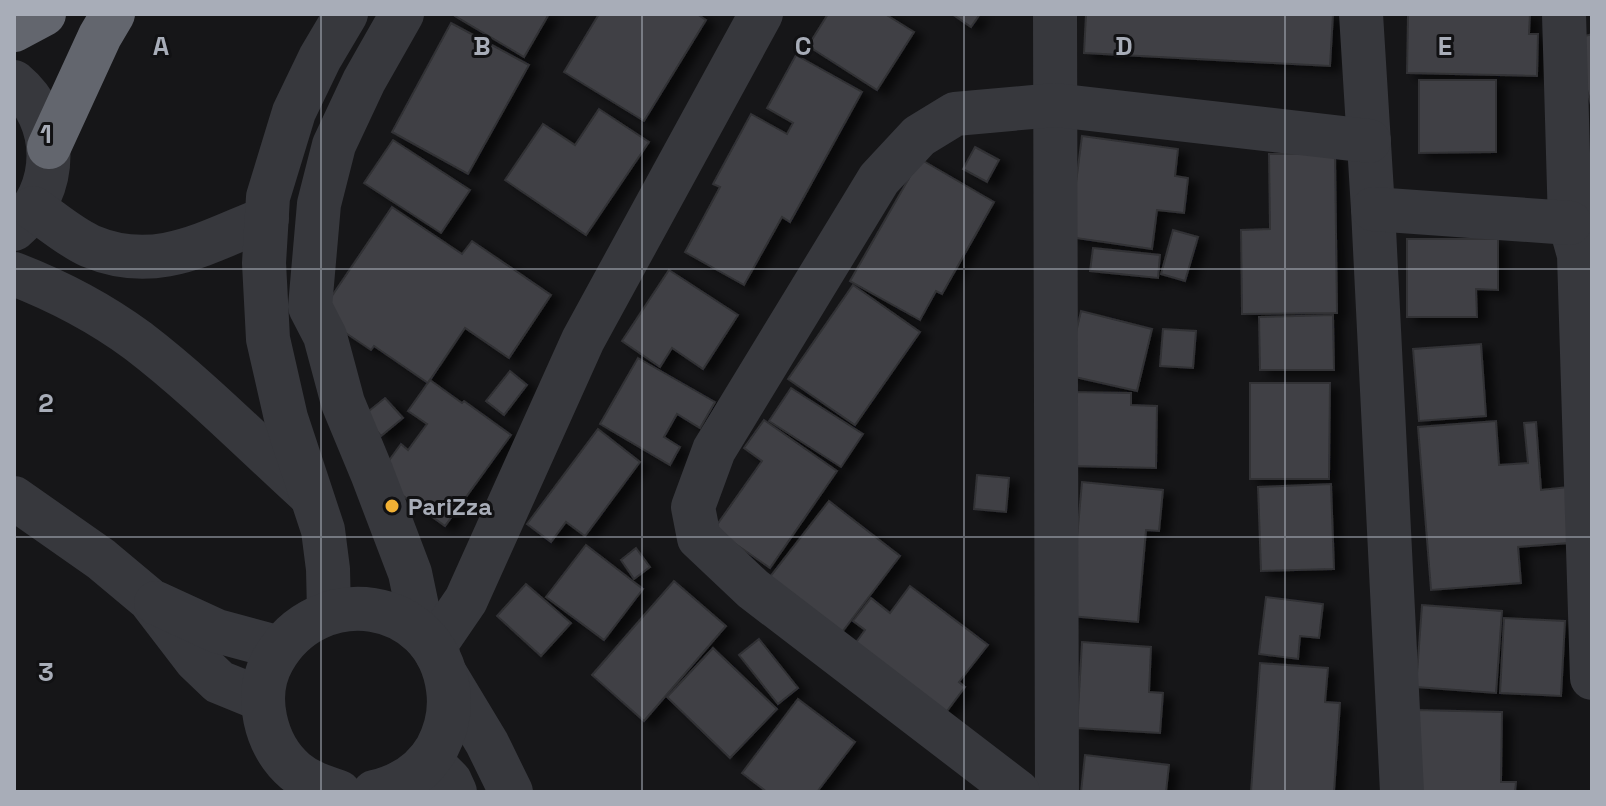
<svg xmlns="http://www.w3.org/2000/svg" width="1606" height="806" font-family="'Space Grotesk',sans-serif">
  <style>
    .building { fill: #404145; stroke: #303034; stroke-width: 2; filter: url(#shadow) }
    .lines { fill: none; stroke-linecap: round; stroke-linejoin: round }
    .minor { stroke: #37383d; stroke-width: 44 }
    .highway { stroke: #63666e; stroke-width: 44 }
    .grid { fill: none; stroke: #a8adb8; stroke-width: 2; stroke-opacity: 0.55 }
    .poi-dot { fill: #f2b134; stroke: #111113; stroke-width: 3 }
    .labels { text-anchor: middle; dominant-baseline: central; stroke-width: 6; stroke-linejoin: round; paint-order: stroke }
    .poi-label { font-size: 24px; font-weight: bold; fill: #a8adb8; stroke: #111113; text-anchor: start }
    .grid-label { font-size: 26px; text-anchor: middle; font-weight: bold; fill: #a8adb8; stroke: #111113; stroke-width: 6; stroke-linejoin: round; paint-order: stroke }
  </style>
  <defs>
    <filter id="shadow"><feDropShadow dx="9" dy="5" stdDeviation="4" flood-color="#0009"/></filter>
  </defs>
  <rect width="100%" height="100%" fill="#161618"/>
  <g class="building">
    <path d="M456 14H549L524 57 455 16Z"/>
    <path d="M599 14H697L706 20 644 121 564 72Z"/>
    <path d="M828 14H885L914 32 877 90 808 46Z"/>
    <path d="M952 14H980L971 27Z"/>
    <path d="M1086 14H1333L1330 66 1084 53Z"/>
    <path d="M1408 14H1530L1529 34H1538L1537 76 1407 73Z"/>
    <path d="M451 23 529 65 468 174 392 132Z"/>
    <path d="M1592 34V109L1574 39Z"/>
    <path d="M796 55 862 92 790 222 782 217 744 285 685 252 720 187 713 184 751 114 787 134 793 123 767 108Z"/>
    <path d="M1419 80H1496V152L1419 153Z"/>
    <path d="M599 109 649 142 586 235 505 180 543 124 575 145Z"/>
    <path d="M1082 136 1178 149 1175 176 1188 178 1184 213 1157 210 1152 249 1069 237Z"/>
    <path d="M393 140 470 190 441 233 364 183Z"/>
    <path d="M975 147 999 160 987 182 963 169Z"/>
    <path d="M1335 153 1337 313 1242 314 1241 230 1270 229 1269 154Z"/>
    <path d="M920 159 994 202 942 294 936 291 920 320 850 281Z"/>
    <path d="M392 207 462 254 472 241 551 295 509 358 465 328 428 383 374 346 371 350 319 315Z"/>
    <path d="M1173 230 1198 237 1185 281 1161 274Z"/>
    <path d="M1407 239H1498V290L1476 289 1477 317H1407Z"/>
    <path d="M1093 248 1160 255 1158 278 1090 271Z"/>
    <path d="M669 270 738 315 703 369 672 348 660 367 622 341Z"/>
    <path d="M853 285 920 332 855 425 788 379Z"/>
    <path d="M1081 311 1152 329 1137 391 1066 375Z"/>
    <path d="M1333 315 1334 370H1260L1259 317Z"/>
    <path d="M1163 329 1196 331 1193 368 1160 366Z"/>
    <path d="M1481 344 1486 416 1419 421 1413 349Z"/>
    <path d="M638 358 715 402 700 428 677 414 664 437 680 447 670 465 600 424Z"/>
    <path d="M510 371 527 385 504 415 486 401Z"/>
    <path d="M430 380 462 403 464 401 511 435 445 526 377 477 401 444 408 450 427 424 408 411Z"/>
    <path d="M1250 383H1330L1329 479H1250Z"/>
    <path d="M791 388 863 434 841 467 769 421Z"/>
    <path d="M1072 392 1131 393V405L1157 406 1156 468 1071 466Z"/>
    <path d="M385 398 403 418 381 436 364 415Z"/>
    <path d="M764 420 837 471 770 568 714 529 762 461 744 448Z"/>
    <path d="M1496 421 1499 465 1528 463 1524 423 1536 422 1541 490 1577 486 1582 542 1518 547 1521 583 1431 590 1418 427Z"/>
    <path d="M598 429 640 462 585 536 566 522 551 542 527 524Z"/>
    <path d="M977 475 1009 478 1006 512 974 509Z"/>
    <path d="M1082 482 1163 490 1159 531 1146 530 1138 622 1070 616Z"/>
    <path d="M1331 484 1334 569 1261 571 1258 487Z"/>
    <path d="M829 501 900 556 836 640 770 577Z"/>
    <path d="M586 545 643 589 604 640 546 597Z"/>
    <path d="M636 548 650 567 634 579 621 560Z"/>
    <path d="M674 581 726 626 644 721 592 675Z"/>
    <path d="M526 584 571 623 541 656 497 616Z"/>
    <path d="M910 586 988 645 959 682 965 687 938 723 852 648 865 630 853 621 871 598 890 613Z"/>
    <path d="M1266 597 1323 604 1319 638 1300 636 1298 659 1259 654Z"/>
    <path d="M1422 605 1502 611 1496 693 1416 687Z"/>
    <path d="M1504 618 1565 621 1561 696 1500 693Z"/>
    <path d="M759 639 798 688 778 704 739 655Z"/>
    <path d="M1082 642 1151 647 1149 692 1163 693 1160 733 1077 728Z"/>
    <path d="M713 648 777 709 730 758 667 697Z"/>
    <path d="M1260 663 1328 668 1325 702 1340 703 1334 792H1251Z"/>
    <path d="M798 699 855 742 817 792H767L742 773Z"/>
    <path d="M1417 710 1502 712 1501 782H1516L1515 792H1416Z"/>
    <path d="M1085 755 1169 765 1166 792H1081Z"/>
  </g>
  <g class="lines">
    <g class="minor">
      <path d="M402 14 364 81 334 145 319 204 310 307 325 336 343 403 372 473 410 573 423 635"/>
      <path d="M1055 14 1057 792"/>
      <path d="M1361 14 1373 209 1402 792"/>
      <path d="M1564 14 1570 223 1579 255 1592 678"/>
      <path d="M14 82C60 120 60 191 14 229"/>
      <path d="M33 208C52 221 70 237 90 246 156 274 206 242 267 218"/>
      <path d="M1373 209 1570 223"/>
      <path d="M14 274C58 291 100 313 138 341 198 387 252 442 308 493"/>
      <path d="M14 498 101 559 150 600 196 660 219 682 263 700"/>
      <path d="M156 603 217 631 280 648"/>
      <path d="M329 612 328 569 323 530 286 418 268 339 264 263 268 197 294 112 320 58 346 14"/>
      <path d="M437 654 438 641 466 600 583 340 761 14"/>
      <path d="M446 675 487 743 511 792"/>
      <path d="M429 760 450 781 455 792"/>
      <path d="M339 792C323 787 308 782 295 771 265 745 253 695 273 660 318 580 436 597 448 689 451 710 447 729 437 748 423 772 401 786 374 792"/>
      <path d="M1018 792 753 589 699 538 693 507 714 450 879 179 919 136 955 114 1055 105 1369 141"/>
    </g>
    <g class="highway">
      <path d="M14 30 44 14"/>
      <path d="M49 147 100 36 113 14"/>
    </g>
  </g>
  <path class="grid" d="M321 14V792M642 14V792M964 14V792M1285 14V792M14 269H1592M14 537H1592"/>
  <circle class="poi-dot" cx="392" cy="506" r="8"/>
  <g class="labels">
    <g class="poi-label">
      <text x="408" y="506">PariZza</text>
    </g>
  </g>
  <g class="grid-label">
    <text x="161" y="55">A</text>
    <text x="482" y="55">B</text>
    <text x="803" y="55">C</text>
    <text x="1124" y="55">D</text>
    <text x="1445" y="55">E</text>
    <text x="46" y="143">1</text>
    <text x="46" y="412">2</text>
    <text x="46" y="681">3</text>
  </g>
  <rect width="1606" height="806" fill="none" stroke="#a8adb8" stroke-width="32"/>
</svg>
